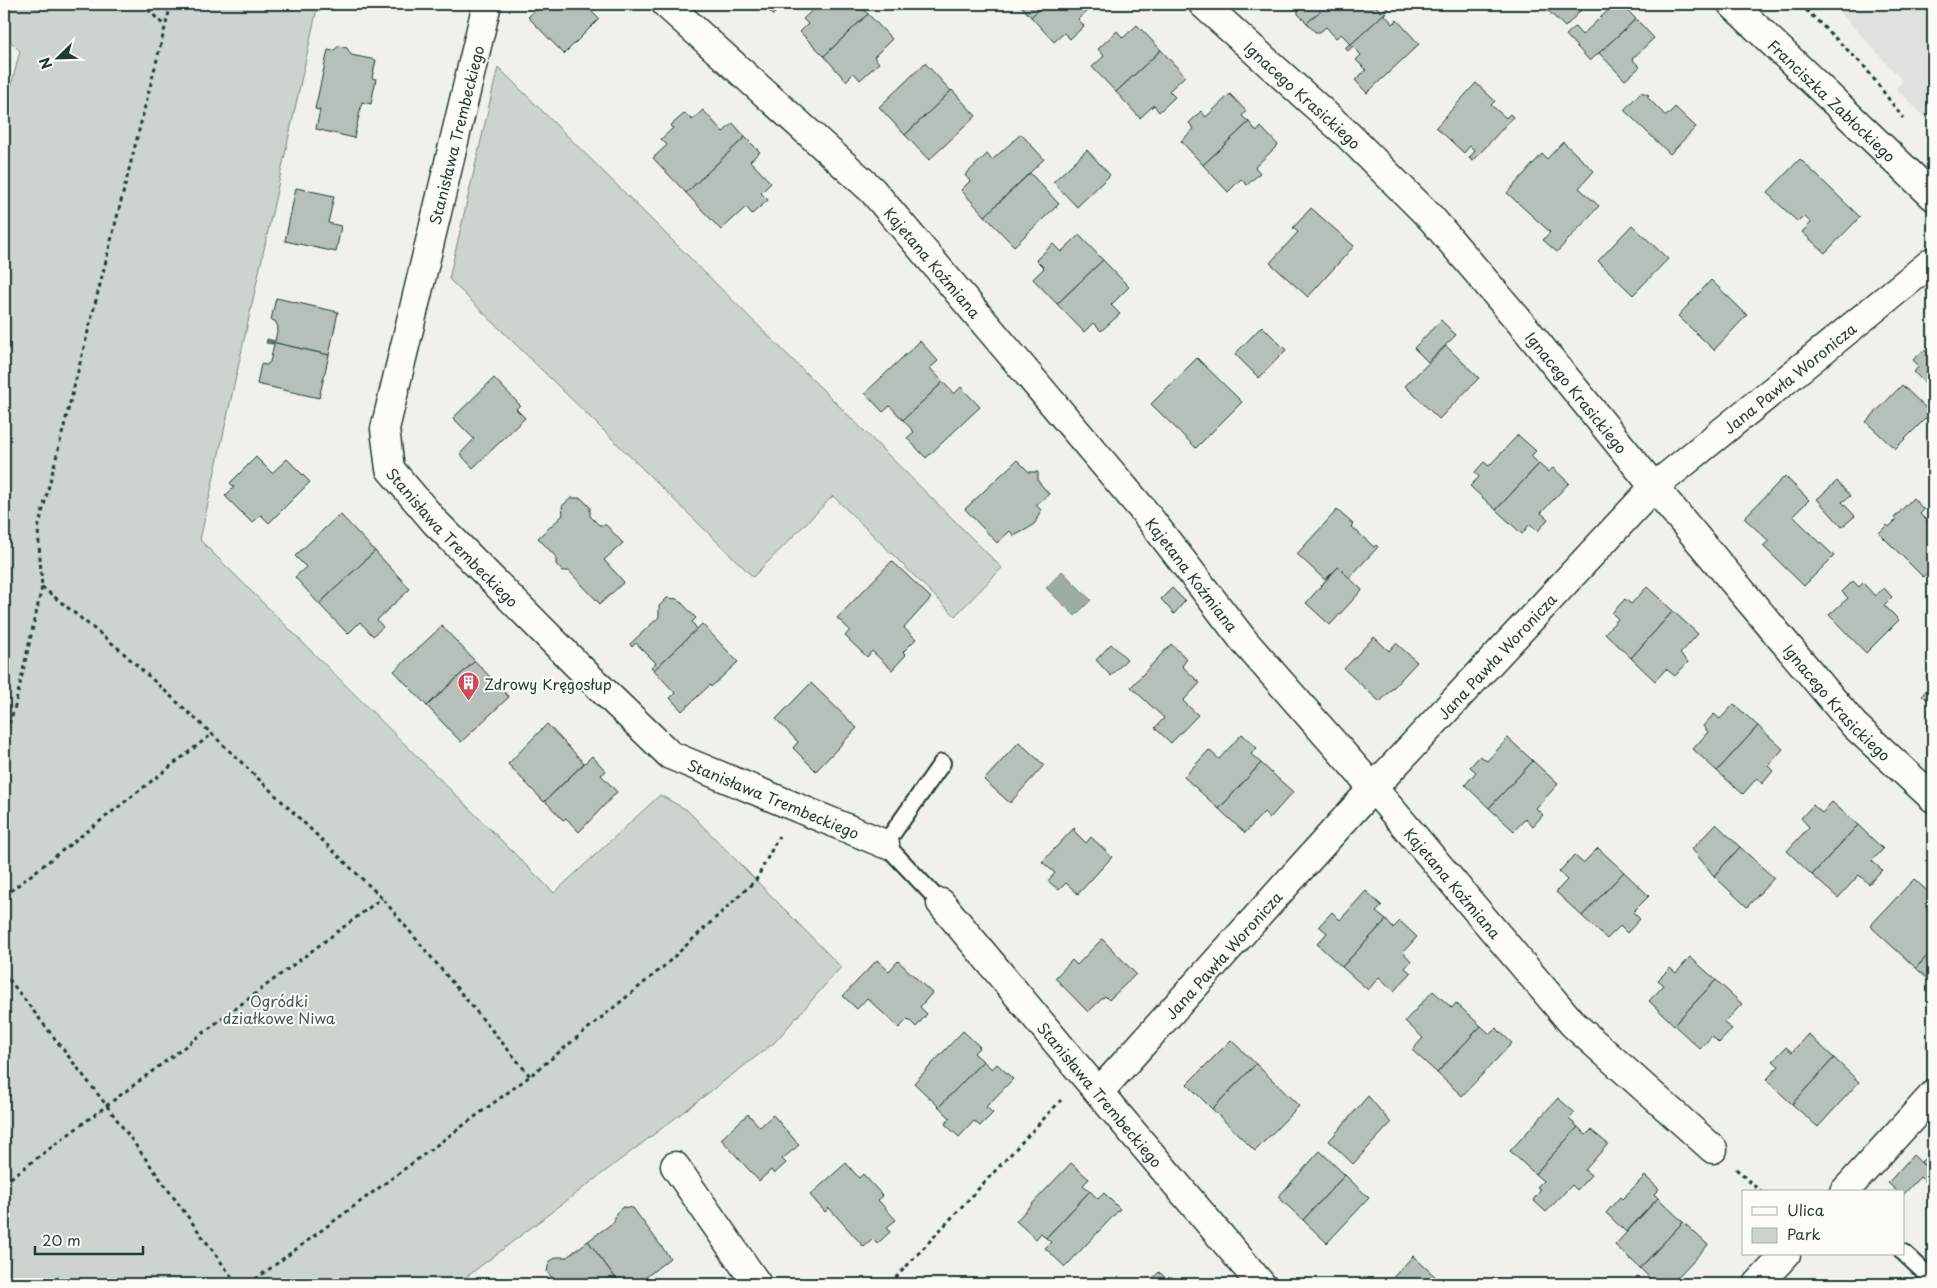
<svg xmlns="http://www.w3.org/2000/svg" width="1937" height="1288" font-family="'Playpen Sans',sans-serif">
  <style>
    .built { fill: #dfe2dc }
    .green { fill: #cdd3cd; stroke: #768880 }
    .water { fill: #9faca4; stroke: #6c8077 }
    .building { fill: #b6bfb8; stroke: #1f3d34 }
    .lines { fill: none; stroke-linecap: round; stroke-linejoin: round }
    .lane-casing { stroke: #1f3d34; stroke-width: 20 }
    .street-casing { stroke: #1f3d34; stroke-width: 31 }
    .path { stroke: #1f3d34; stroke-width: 3; stroke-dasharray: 4 4; stroke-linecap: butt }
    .lane { stroke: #fdfcf7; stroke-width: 16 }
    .street { stroke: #fdfcf7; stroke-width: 28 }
    .labels { text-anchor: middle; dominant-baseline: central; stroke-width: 4; stroke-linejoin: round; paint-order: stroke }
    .street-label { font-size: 15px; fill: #1f3d34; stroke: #fdfcf7 }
    .poi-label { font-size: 15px; fill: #1f3d34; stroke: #fdfcf7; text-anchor: start }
    .park-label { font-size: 15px; fill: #425b53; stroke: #fdfcf7 }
  </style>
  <rect width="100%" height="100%" fill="#f0f1eb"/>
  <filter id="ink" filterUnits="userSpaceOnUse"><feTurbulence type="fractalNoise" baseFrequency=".02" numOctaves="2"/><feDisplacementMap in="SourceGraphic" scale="10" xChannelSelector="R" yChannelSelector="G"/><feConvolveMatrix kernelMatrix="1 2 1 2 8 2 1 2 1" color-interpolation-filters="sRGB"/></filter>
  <g filter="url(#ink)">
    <path class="built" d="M1832 4H1933V126L1896 88 1903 81Z"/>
    <g class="green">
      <path d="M4 4H318L200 540 554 893 660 795 687 810 841 967 774 1043 457 1284H4V115L20 51 4 35Z"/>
      <path d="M498 67 1002 568 955 616 833 496 753 577 449 279Z"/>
    </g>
    <path class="water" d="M1062 571 1091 600 1075 616 1046 588Z"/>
    <g class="building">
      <path d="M542 4H584L599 19 564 54 528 17Z"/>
      <path d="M759 4H784L773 15 763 4 761 6Z"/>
      <path d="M819 4H824L827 6 829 4H859L868 14 824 56 800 32 808 24 803 19Z"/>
      <path d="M1019 4H1044L1031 17Z"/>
      <path d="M1044 4H1095L1078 19 1084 26 1070 39 1064 33 1054 42 1031 17Z"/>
      <path d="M1303 4H1328L1307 23 1298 14V9Z"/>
      <path d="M1328 4H1374L1381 12 1386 8 1388 10 1346 49 1345 48 1350 43 1341 34 1336 38 1326 27 1320 32H1315L1307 23Z"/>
      <path d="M1541 4H1575L1581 10 1565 27Z"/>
      <path d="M1615 4H1621L1636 19 1590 61 1566 35 1575 27 1582 35Z"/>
      <path d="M1388 10 1385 15 1393 24 1397 20 1419 44 1367 93 1355 80 1366 70 1356 60 1361 55 1353 46 1348 51 1346 49Z"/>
      <path d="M868 14 892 39 874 57 879 63 860 80 854 73 846 81 824 56Z"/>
      <path d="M1636 19 1654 38 1632 59 1640 67 1625 80 1599 53Z"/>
      <path d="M1137 25 1161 50 1116 92 1092 67 1104 56 1098 49 1117 31 1123 38Z"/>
      <path d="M339 46 347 48 351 55 376 60 372 78 376 79 371 104 362 102 354 138 316 129 320 110 315 109 328 50 333 51Z"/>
      <path d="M1161 50 1185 76 1169 91 1175 97 1159 112 1154 105 1140 118 1116 92Z"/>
      <path d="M925 63 951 91 905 135 879 107Z"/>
      <path d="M1476 83 1495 101 1491 105 1506 118 1510 114 1513 117 1473 161 1469 158 1475 151 1470 146 1464 153 1436 127Z"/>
      <path d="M952 90 976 116 929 160 905 135Z"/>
      <path d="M1641 92 1649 95 1647 97 1666 116 1675 107 1696 127 1670 154 1624 110Z"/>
      <path d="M1230 94 1246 111 1242 116 1249 122 1203 165 1181 141 1194 129 1189 123 1201 111 1206 117Z"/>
      <path d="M703 110 723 132 733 123 745 137 686 193 653 158 667 145 661 139 673 128 670 126 685 113 692 120Z"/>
      <path d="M1249 122 1257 132 1261 127 1278 145 1255 167 1260 173 1247 185 1241 179 1228 192 1203 165Z"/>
      <path d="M1021 134 1044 159 985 216 961 190 970 181 965 175 987 154 992 160Z"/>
      <path d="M745 137 760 152 750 161 771 183 761 193 768 200 752 214 746 207 721 230 686 193Z"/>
      <path d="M1563 142 1594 171 1579 188 1599 206 1557 252 1543 240 1550 232 1507 193 1542 154 1547 159Z"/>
      <path d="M1087 150 1110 175 1077 207 1053 182Z"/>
      <path d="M1800 159 1860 217 1825 253 1802 232 1811 223 1804 216 1798 222 1767 193Z"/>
      <path d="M1030 173 1059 204 1014 246 985 216Z"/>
      <path d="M296 188 334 196 328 223 341 226 336 252 285 241Z"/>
      <path d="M1311 208 1354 246 1308 297 1270 263 1298 232 1293 228Z"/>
      <path d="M1632 225 1668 259 1633 295 1598 261Z"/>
      <path d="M1079 235 1103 260 1057 304 1033 279 1044 268 1036 260 1053 244 1061 252Z"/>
      <path d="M1103 260 1129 287 1111 305 1120 314 1101 331 1093 323 1084 332 1057 304Z"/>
      <path d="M1711 280 1747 315 1714 350 1678 316Z"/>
      <path d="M276 298 338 312 329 355 267 341V339L275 341 278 327 275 321 271 320Z"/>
      <path d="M1441 320 1456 335 1428 362 1414 348Z"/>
      <path d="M1262 326 1286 350 1259 378 1235 354Z"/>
      <path d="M267 341 329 355 319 398 257 384 261 364 266 365 270 362 274 344 266 343Z"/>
      <path d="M920 341 938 361 930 368 943 382 903 420 890 406 883 412 865 393Z"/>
      <path d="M1446 346 1479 378 1439 419 1405 386Z"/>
      <path d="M1924 350 1930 355 1933 352V392L1914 372 1919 366 1913 360Z"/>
      <path d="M1197 358 1242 402 1196 448 1151 404Z"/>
      <path d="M494 378 520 405 516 409 525 418 473 468 460 454 474 439 453 418Z"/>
      <path d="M943 382 954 394 961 387 980 407 926 458 907 438 914 432 903 420Z"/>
      <path d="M1902 385 1931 413 1895 449 1866 422Z"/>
      <path d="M1518 435 1536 451 1531 456 1539 464 1496 510 1470 486 1479 477 1475 472 1484 462 1489 466Z"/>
      <path d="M256 457 272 473 287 459 310 482 269 523 261 515 252 523 225 496 234 487 230 483Z"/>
      <path d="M1017 460 1029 472H1038V481L1049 494 1036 505 1041 510 1035 523 1029 528 1014 536 1010 531 997 543 965 509Z"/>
      <path d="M1539 464 1548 472 1553 468 1569 483 1541 513 1548 519 1538 531 1530 524 1522 534 1496 510Z"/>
      <path d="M1785 476 1809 500 1793 516 1834 556 1804 586 1763 546 1769 541 1744 518Z"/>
      <path d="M1837 481 1850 496 1842 502 1855 516 1842 527 1817 499Z"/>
      <path d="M571 498H581L590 507V516L599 525H606L623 543 604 560 624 582 600 604 569 571H562L556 564V557L538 538 563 515 562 506Z"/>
      <path d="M1913 498 1924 510 1920 514 1933 527V567L1923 577 1879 533 1887 525 1889 527 1896 520 1894 518Z"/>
      <path d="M1337 510 1353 524 1351 526 1374 547 1376 545 1378 547 1349 578 1338 567 1325 580 1297 554Z"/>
      <path d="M340 514 375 551 319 604 295 577 306 567 295 556Z"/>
      <path d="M375 551 410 589 377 620 383 627 373 636 360 622 348 634 319 604Z"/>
      <path d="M892 561 931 598 904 628 916 639 903 652 906 655 892 670 872 651 867 657 845 636 850 630 837 618Z"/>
      <path d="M1338 567 1362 590 1330 625 1306 603Z"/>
      <path d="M1853 581 1859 587 1863 583 1875 596 1884 588 1892 597 1884 605 1899 620 1866 653 1829 615 1848 598 1842 592Z"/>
      <path d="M1647 587 1673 611 1631 658 1605 633 1618 619 1612 613 1625 599 1631 604Z"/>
      <path d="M1172 588 1185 601 1174 614 1161 599Z"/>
      <path d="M667 598 678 599 696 618 692 622 697 629 654 670 651 667 656 663 636 643 632 647 630 644 659 617V606Z"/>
      <path d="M1673 611 1698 634 1680 654 1688 662 1675 676 1666 669 1655 681 1631 658Z"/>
      <path d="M702 624 738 662 711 687 710 685 682 711 670 698 675 693 654 670Z"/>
      <path d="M442 626 475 661 427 706 394 671Z"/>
      <path d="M1374 637 1389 651 1396 643 1417 662 1380 702 1344 669Z"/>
      <path d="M1111 644 1127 659 1111 676 1096 660Z"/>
      <path d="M1171 644 1187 659 1182 666 1200 683 1183 701 1198 715 1171 743 1155 728 1164 718 1131 687Z"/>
      <path d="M475 661 509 697 461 742 427 706Z"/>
      <path d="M1933 669V705L1922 695 1932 684 1926 677Z"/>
      <path d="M811 683 857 728 816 771 793 748 798 742 776 719Z"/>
      <path d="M1734 704 1758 726 1717 771 1693 749 1708 732 1703 726 1714 714 1720 719Z"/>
      <path d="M547 724 584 763 544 802 508 764Z"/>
      <path d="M1758 726 1783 749 1768 766 1773 771 1762 784 1757 778 1743 794 1717 771Z"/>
      <path d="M1242 734 1257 748 1251 754 1261 763 1219 809 1184 777 1209 750 1219 759Z"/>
      <path d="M1508 738 1533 761 1489 808 1465 785 1476 772 1470 767 1480 756 1487 761Z"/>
      <path d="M1019 742 1044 765 1010 803 984 780Z"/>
      <path d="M592 756 606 771 601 775 617 792 579 832 566 818 563 820 545 801Z"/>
      <path d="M1533 761 1558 784 1536 808 1543 815 1533 826 1525 819 1514 831 1489 808Z"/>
      <path d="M1261 763 1293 792 1270 818 1264 812 1245 833 1219 809Z"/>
      <path d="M1832 802 1858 825 1812 875 1787 851 1809 827 1801 818 1813 805 1822 813Z"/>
      <path d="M1716 824 1740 847 1714 876 1692 849Z"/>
      <path d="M1858 825 1883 849 1872 861 1882 870 1869 884 1859 875 1838 898 1812 875Z"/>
      <path d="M1074 828 1075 829 1074 831 1086 843 1091 837 1112 857 1078 894 1066 883 1059 890 1048 881 1055 873 1042 862Z"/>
      <path d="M1740 847 1774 878 1747 907 1714 876Z"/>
      <path d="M1598 848 1624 872 1582 916 1556 892 1567 880 1559 872 1574 855 1583 863Z"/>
      <path d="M1624 872 1649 896 1633 912 1640 919 1627 933 1620 926 1607 939 1582 916Z"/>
      <path d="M1914 879 1933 896V950L1916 968 1870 926Z"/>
      <path d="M1366 891 1382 906 1376 912 1386 920 1342 967 1317 944 1327 933 1319 926 1332 912 1340 920Z"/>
      <path d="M1386 920 1393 928 1400 921 1417 937 1403 952 1411 961 1405 968 1411 973 1394 991 1379 977 1368 990 1342 967Z"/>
      <path d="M1102 939 1136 974 1109 1000 1105 996 1088 1012 1055 978 1072 960 1077 965Z"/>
      <path d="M1933 950V984L1916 968Z"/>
      <path d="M1690 957 1716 980 1674 1025 1649 1001 1664 985 1658 980 1670 968 1676 973Z"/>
      <path d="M877 960 889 971 898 961 932 993 920 1007 927 1014 916 1027 908 1019 899 1028 867 998 857 1009 843 996Z"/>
      <path d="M1716 980 1742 1004 1724 1023 1732 1029 1719 1043 1712 1036 1700 1049 1674 1025Z"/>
      <path d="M1433 991 1452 1008 1456 1003 1481 1026 1437 1073 1412 1050 1423 1038 1405 1021Z"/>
      <path d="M1481 1026 1490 1034 1496 1028 1512 1043 1462 1096 1437 1073Z"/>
      <path d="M963 1031 980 1047 974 1053 983 1061 939 1107 914 1083Z"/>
      <path d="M1808 1034 1834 1058 1792 1104 1766 1080 1779 1066 1773 1061 1786 1047 1792 1052Z"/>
      <path d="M1231 1040 1256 1064 1212 1109 1187 1084Z"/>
      <path d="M1834 1058 1859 1082 1818 1127 1792 1104Z"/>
      <path d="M983 1061 992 1069 997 1064 1013 1079 986 1107 993 1113 980 1126 974 1121 959 1137 945 1124 950 1118 939 1107Z"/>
      <path d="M1256 1064 1299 1106 1255 1151 1212 1109Z"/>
      <path d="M1368 1096 1391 1123 1353 1164 1329 1141Z"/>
      <path d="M1558 1098 1575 1113 1569 1119 1578 1127 1535 1174 1510 1151Z"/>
      <path d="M748 1114 760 1127 773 1115 799 1145 782 1159 786 1163 774 1174 771 1170 759 1181 721 1139Z"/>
      <path d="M1578 1127 1586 1135 1591 1130 1608 1144 1585 1170 1591 1175 1577 1190 1572 1185 1546 1212 1533 1200 1541 1190 1537 1187 1543 1181 1535 1174Z"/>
      <path d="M1933 1150V1174L1921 1162Z"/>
      <path d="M1320 1151 1345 1175 1303 1220 1278 1197Z"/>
      <path d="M1913 1155 1933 1174V1180L1928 1185 1920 1177 1903 1195V1192H1898L1888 1183Z"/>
      <path d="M846 1163 859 1178 863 1174 883 1196 878 1200 896 1220 887 1227 890 1232 877 1244 873 1239 864 1247 829 1208 825 1212 810 1195Z"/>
      <path d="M1071 1163 1089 1179 1083 1185 1090 1191 1046 1238 1041 1233 1036 1239 1016 1221Z"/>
      <path d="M1345 1175 1369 1198 1327 1243 1303 1220Z"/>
      <path d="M1645 1176 1659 1189 1654 1194 1658 1198 1626 1232 1606 1213 1620 1197 1622 1199Z"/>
      <path d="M1090 1191 1098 1199 1104 1193 1120 1209 1065 1267 1045 1248 1051 1242 1046 1238Z"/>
      <path d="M1658 1198 1683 1222 1640 1268 1615 1245Z"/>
      <path d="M623 1207 633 1208 670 1258 645 1278 649 1284H620L588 1241 614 1222 616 1213Z"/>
      <path d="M1683 1222 1708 1245 1671 1284H1656L1640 1268Z"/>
      <path d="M588 1241 620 1284H557L547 1272 549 1262 557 1257H567Z"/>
      <path d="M1413 1256 1438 1279 1433 1284H1387Z"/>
      <path d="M1159 1272 1172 1284H1148Z"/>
    </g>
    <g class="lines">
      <defs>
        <g id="lane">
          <path d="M941 903 885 844 942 763"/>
          <path d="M1903 1252 1933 1280"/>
        </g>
        <g id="street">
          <path id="s1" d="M487 4 385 429 390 469 435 522 585 673 670 755 885 844"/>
          <path id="s2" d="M666 4 872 190 1143 510 1244 641 1373 788 1573 1024 1713 1149"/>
          <path id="s3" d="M1203 4 1347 134 1432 219 1526 329 1654 487 1854 725 1933 798"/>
          <path id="s4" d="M1732 4 1933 196"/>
          <path id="s5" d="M941 903 1084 1075 1261 1284"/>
          <path id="s6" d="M1099 1092 1373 788 1654 487 1933 261"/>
          <path d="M675 1166 757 1284"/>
          <path d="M1844 1192 1933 1095"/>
          <path d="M1758 1284 1786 1254"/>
        </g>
      </defs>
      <use href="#lane" class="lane-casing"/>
      <use href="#street" class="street-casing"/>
      <g class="path">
        <path d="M142 4 164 25"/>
        <path d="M1800 4 1864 66 1903 118"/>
        <path d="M42 587 118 648 212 734 382 898 530 1076"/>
        <path d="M4 739 15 706 42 587 38 529 171 4"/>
        <path d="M4 896 212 734"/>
        <path d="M4 973 107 1106 237 1284"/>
        <path d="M1736 1169 1761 1192"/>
        <path d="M4 1183 382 898"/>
        <path d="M249 1284 530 1076 662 968 756 880 779 836"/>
        <path d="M890 1284 1061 1100"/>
      </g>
      <use href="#lane" class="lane"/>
      <use href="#street" class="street"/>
    </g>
  </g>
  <defs>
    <symbol id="building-pin" viewBox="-11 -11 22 30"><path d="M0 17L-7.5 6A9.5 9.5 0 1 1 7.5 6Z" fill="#d1495b" stroke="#fdfcf7"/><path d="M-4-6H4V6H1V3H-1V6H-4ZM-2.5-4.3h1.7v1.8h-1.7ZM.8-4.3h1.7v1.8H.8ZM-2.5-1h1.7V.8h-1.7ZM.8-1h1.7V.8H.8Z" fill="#fff"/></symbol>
  </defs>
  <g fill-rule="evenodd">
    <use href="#building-pin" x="456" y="670" width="25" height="34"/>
  </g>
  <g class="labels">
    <g class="street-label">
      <text stroke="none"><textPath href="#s3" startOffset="135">Ignacego Krasickiego</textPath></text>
      <text stroke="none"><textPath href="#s4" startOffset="139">Franciszka Zabłockiego</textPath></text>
      <text transform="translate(456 135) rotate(-76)">Stanisława Trembeckiego</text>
      <text stroke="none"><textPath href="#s2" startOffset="372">Kajetana Koźmiana</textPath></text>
      <text stroke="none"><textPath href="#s6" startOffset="995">Jana Pawła Woronicza</textPath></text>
      <text stroke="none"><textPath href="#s3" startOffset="540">Ignacego Krasickiego</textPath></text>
      <text stroke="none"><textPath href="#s1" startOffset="570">Stanisława Trembeckiego</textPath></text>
      <text stroke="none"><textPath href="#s2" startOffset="778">Kajetana Koźmiana</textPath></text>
      <text stroke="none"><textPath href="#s6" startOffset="590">Jana Pawła Woronicza</textPath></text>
      <text stroke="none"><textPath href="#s3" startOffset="945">Ignacego Krasickiego</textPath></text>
      <text stroke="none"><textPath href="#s1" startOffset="990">Stanisława Trembeckiego</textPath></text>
      <text stroke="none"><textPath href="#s2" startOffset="1182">Kajetana Koźmiana</textPath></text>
      <text stroke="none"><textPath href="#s6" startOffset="185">Jana Pawła Woronicza</textPath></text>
      <text stroke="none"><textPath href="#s5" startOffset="249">Stanisława Trembeckiego</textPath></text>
    </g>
    <g class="poi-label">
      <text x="484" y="683">Zdrowy Kręgosłup</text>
    </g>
    <g class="park-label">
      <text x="279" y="1000">Ogródki<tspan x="279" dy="17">działkowe Niwa</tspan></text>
    </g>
  </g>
  <rect width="1937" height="1288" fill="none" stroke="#fdfcf7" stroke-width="20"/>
  <rect x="10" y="10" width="1917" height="1268" fill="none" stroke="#1f3d34" stroke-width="2" filter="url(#ink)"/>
  <rect x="1742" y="1190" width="162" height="65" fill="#fdfcf7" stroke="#a4b0a9"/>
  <rect x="1752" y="1207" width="25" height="8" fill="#fdfcf7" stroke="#a4b0a9"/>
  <text x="1787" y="1216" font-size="15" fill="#1f3d34">Ulica</text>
  <rect x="1752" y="1228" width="25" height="15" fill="#cdd3cd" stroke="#a4b0a9"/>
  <text x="1787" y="1240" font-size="15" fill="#1f3d34">Park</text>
  <g transform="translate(58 58) rotate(247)" stroke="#fdfcf7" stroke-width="4" paint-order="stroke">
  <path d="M0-4L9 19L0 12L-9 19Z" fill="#1f3d34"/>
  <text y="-8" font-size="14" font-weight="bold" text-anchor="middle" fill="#1f3d34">N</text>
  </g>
  <path d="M35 1246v8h108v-8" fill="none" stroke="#1f3d34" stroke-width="2.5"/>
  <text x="42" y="1246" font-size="15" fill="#1f3d34" stroke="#fdfcf7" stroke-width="4" paint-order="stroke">20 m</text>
</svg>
